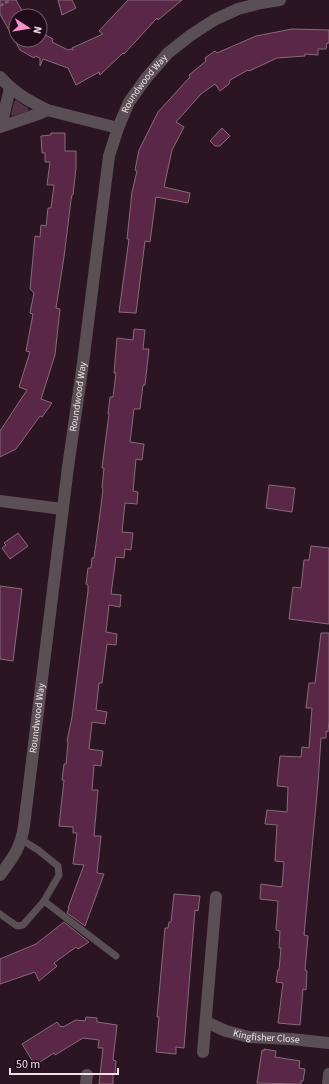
<svg xmlns="http://www.w3.org/2000/svg" width="329" height="1084" font-family="'Source Sans 3',sans-serif">
  <style>
    .green { fill: #543246 }
    .building { fill: #5a2747; stroke: #886b7b }
    .lines { fill: none; stroke-linecap: round; stroke-linejoin: round }
    .path { stroke: #725e69; stroke-width: 2.5; stroke-dasharray: 4 2; stroke-linecap: butt }
    .lane { stroke: #5b4f56; stroke-width: 7 }
    .street { stroke: #5b4f56; stroke-width: 12 }
    .labels { text-anchor: middle; dominant-baseline: central; stroke-width: 3; stroke-linejoin: round; paint-order: stroke }
    .street-label { font-size: 10px; fill: #f0e0e8; stroke: #210b19 }
  </style>
  <rect width="100%" height="100%" fill="#2b1522"/>
  <path class="green" d="M16 100 28 108V111L12 116 11 114 14 102Z"/>
  <g class="building">
    <path d="M0 0H16L25 16H16V40H40V32L53 39 52 42 68 50 71 49 73 50 72 48 103 34 99 31 128 0H182L158 20 157 18 124 54 123 53 100 75 99 72 76 85 68 68 43 59 40 66V58L35 56 34 58 20 50 0 14Z"/>
    <path d="M58 0H72L76 8 62 15Z"/>
    <path d="M292 29 329 30V43H327L326 49H318V55L305 54V56L277 58 249 71 248 70 230 80 229 84 220 91 215 84 201 94 176 122 184 127 172 150 164 187 190 193 188 203 156 197 150 242 145 241 136 313 119 312 129 239H127L132 192 137 171 135 170 139 150 158 112 190 77 189 75 206 61 205 58 215 51 217 53 256 36Z"/>
    <path d="M222 128 230 136 220 146H215L210 141Z"/>
    <path d="M51 133H65V151H76V168L73 195H72L71 200 64 257 56 308 60 309 55 355 41 399 52 403 42 417 40 416 16 449 0 457V431L27 390 19 387 30 352 26 351 33 314 30 313 34 293 30 289 35 236 40 237 41 225 46 226 48 208H51L54 185H47L50 162H45V153H42L41 136 51 135Z"/>
    <path d="M134 329 145 330 143 349H149L145 385H143L140 409H134L130 442 144 444 142 460 136 459 133 491 138 492 137 504 125 503 122 532 133 533 131 550 125 549 124 558 116 557 111 594 121 595 120 607 109 605 106 632 117 634 116 645 107 644 102 683H99L96 710 107 712 105 724 92 722 89 749 103 751 101 766 94 765 92 790H98L94 836H101L97 873 104 874 85 926 67 913 69 908H68L84 865 73 864 77 833H73V827L59 826 64 780H62L64 764H66L68 742 67 741 72 717 88 591V585L86 584 88 568H91L92 558H94L100 514 103 489 102 488 104 468H102L109 414H108L110 397H113L116 373H114L117 338 133 340Z"/>
    <path d="M269 485 295 488 292 512 266 508Z"/>
    <path d="M18 533 28 546 10 559 2 548 6 545 4 543Z"/>
    <path d="M311 546 329 548V624L289 619 293 587 301 588 304 560H309Z"/>
    <path d="M0 586 22 589 13 661 0 659Z"/>
    <path d="M321 633H329V721L328 732 326 731V738H321L318 783 304 935 308 936 305 970 307 971 306 990 303 989 300 1025 278 1023 283 983 276 982 278 970H279L281 948H279L280 931 276 930 278 901 260 899 261 884 282 887 284 862 275 861 277 825 265 824 267 810 287 812 288 787 277 786 280 756 301 757 302 747 309 748 312 708H306L309 683H315Z"/>
    <path d="M174 894 200 896 198 911 195 910 184 1048 176 1047V1054L156 1052 159 1017H157L165 928H168L169 922H171Z"/>
    <path d="M64 922 89 942 78 949 76 947 54 963 57 966 39 981 35 972 0 984V959L36 944Z"/>
    <path d="M86 1017 97 1018V1022L117 1025 113 1060 116 1061 115 1074H113V1084H99L103 1048H98L99 1040 83 1038 55 1055 54 1053 35 1065 22 1044 57 1022 61 1027 62 1026 63 1027 76 1020 85 1021Z"/>
    <path d="M264 1049 276 1051 275 1057 300 1061 299 1068 305 1069 303 1081H301V1084L257 1083 262 1050 264 1051Z"/>
  </g>
  <g class="lines">
    <path class="path" d="M0 6 10 0"/>
    <g class="lane">
      <path d="M44 901 116 956"/>
      <path d="M0 914 17 926 23 925 44 901 59 875 58 866 38 850 22 840"/>
    </g>
    <g class="street">
      <path d="M0 77C14 93 28 100 47 110"/>
      <path d="M1 126 10 88"/>
      <path d="M0 127 41 113 47 110 118 128"/>
      <path d="M0 501 62 509"/>
      <path id="s1" d="M0 875C13 858 21 847 24 826L68 467 83 363 109 156 118 128 129 102 147 77 168 53 191 35 214 20 238 9 261 3 280 0"/>
      <path id="s2" d="M206 1022 226 1031 249 1037 291 1039 329 1043"/>
      <path d="M203 1052 216 897"/>
      <path d="M86 1084 87 1075"/>
      <path d="M328 1084 329 1074"/>
    </g>
  </g>
  <g class="labels">
    <g class="street-label">
      <text stroke="none"><textPath href="#s1" startOffset="812">Roundwood Way</textPath></text>
      <text stroke="none"><textPath href="#s1" startOffset="488">Roundwood Way</textPath></text>
      <text stroke="none"><textPath href="#s1" startOffset="164">Roundwood Way</textPath></text>
      <text stroke="none"><textPath href="#s2" startOffset="63">Kingfisher Close</textPath></text>
    </g>
  </g>
  <g transform="translate(28 28) rotate(102)"><circle r="19" fill="#210b19" stroke="#74606c"/>
  <path d="M0-3L7 15L0 10L-7 15Z" fill="#f790ce"/>
  <text y="-6" font-size="11" font-weight="bold" text-anchor="middle" fill="#f0e0e8">N</text>
  </g>
  <path d="M10 1068v6h108v-6" fill="none" stroke="#f0e0e8" stroke-width="2"/>
  <text x="16" y="1068" font-size="12" fill="#f0e0e8" stroke="#210b19" stroke-width="3" paint-order="stroke">50 m</text>
</svg>
